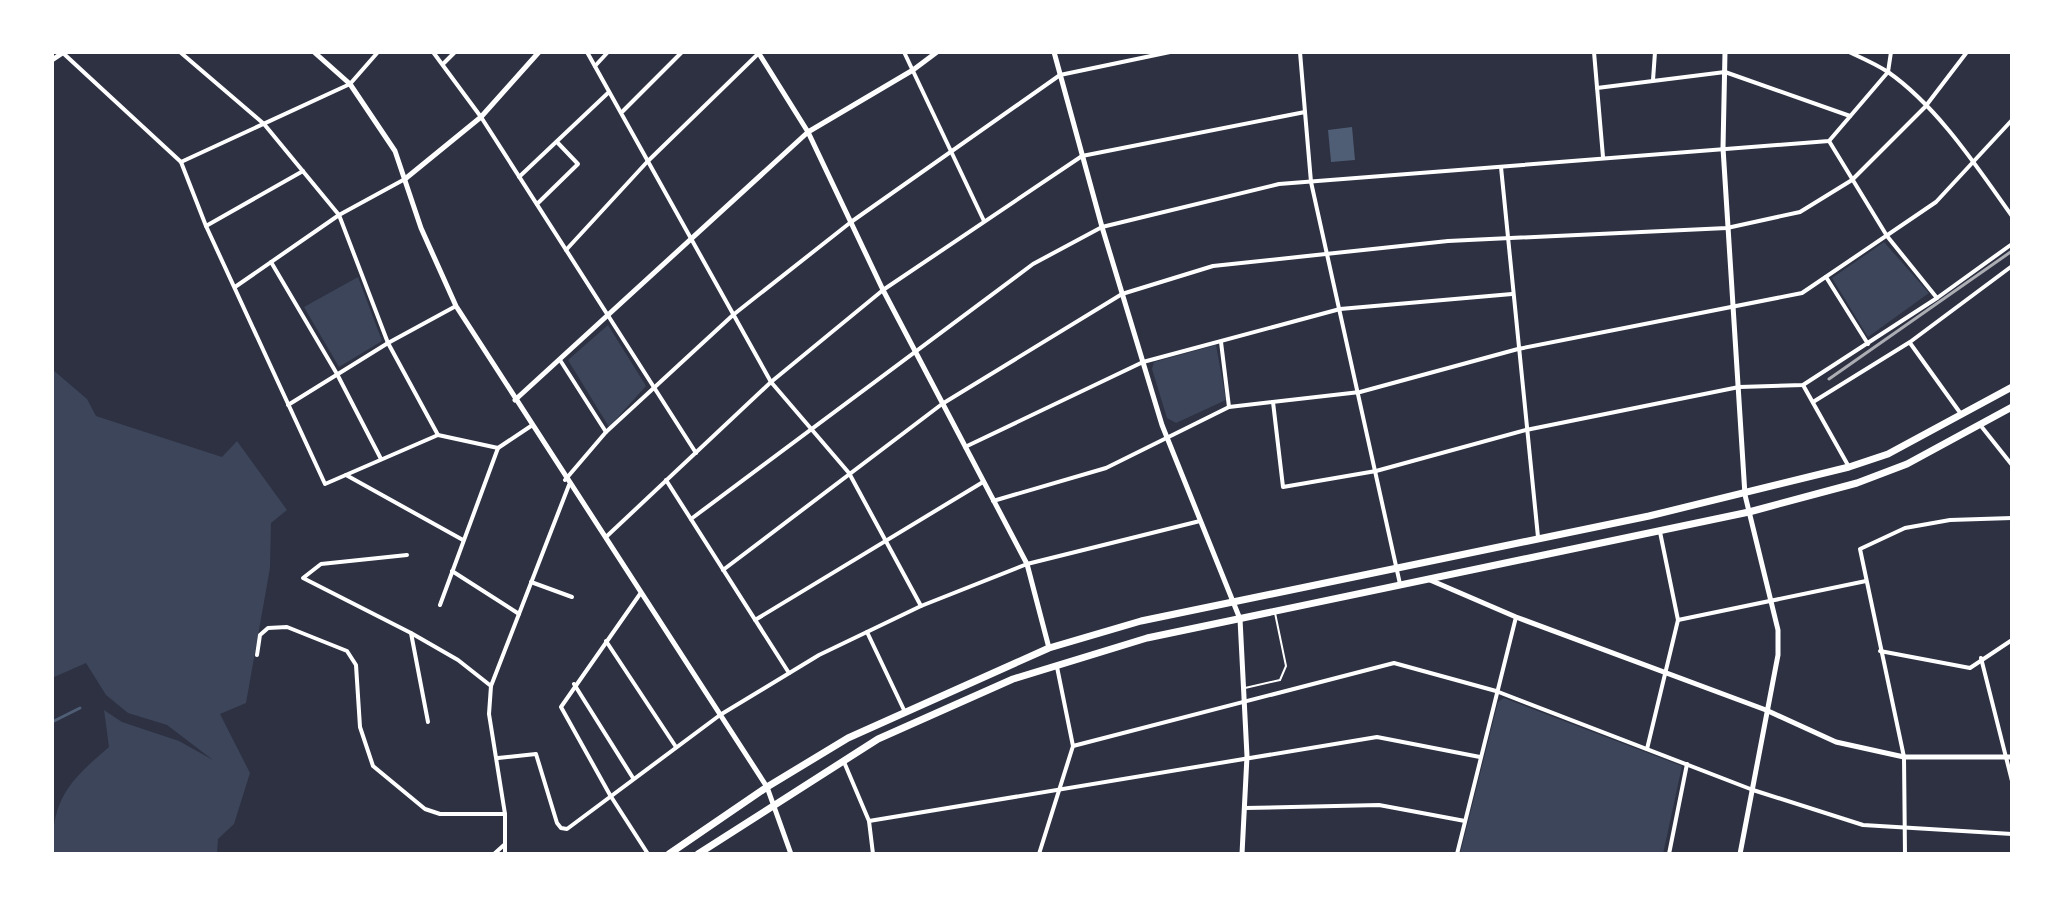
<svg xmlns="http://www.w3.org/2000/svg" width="2064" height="906" font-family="Cabin,sans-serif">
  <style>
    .green { fill: #3c4559 }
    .water { fill: #4f5d75 }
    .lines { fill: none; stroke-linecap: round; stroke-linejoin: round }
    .stream { stroke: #4f5d75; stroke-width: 3 }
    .service { stroke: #fff; stroke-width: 2 }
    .minor { stroke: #fff; stroke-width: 4 }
    .tertiary { stroke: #fff; stroke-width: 5 }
    .primary { stroke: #fff; stroke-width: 7 }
    .rail { stroke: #abadb3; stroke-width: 3 }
  </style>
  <rect width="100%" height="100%" fill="#2d3142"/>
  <g class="green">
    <path d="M1884 242 1929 293 1868 337 1832 278Z"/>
    <path d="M358 277 382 341 339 367 304 307Z"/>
    <path d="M608 325 646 386 609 427 568 360Z"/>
    <path d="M1216 345 1226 400 1176 423 1167 418 1152 369 1154 362Z"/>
    <path d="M52 369 87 399 96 416 222 457 237 441 287 510 271 523 270 568 246 703 220 714 250 773 234 824 218 839 217 854H52C52 799 68 782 109 747L104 710 122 722 179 741 213 760 167 725 128 713 106 695 86 663 52 678Z"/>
    <path d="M1504 698 1682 766 1663 854H1460L1498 702Z"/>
  </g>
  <path class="water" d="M1352 127 1355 160 1331 162 1328 130Z"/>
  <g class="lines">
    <path class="stream" d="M52 722 80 708"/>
    <path class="service" d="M1245 688 1280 680 1286 666 1275 613"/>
    <g class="minor">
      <path d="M180 52 264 124 339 215 388 343 438 435 498 448 531 426"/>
      <path d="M433 52 481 117 696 453"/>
      <path d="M587 52 771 382 849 473 921 606"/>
      <path d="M904 52 984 221"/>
      <path d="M1300 52 1305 112"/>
      <path d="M1594 52 1603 157"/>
      <path d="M1849 52C1862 58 1876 64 1888 72 1938 107 1977 167 2012 216"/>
      <path d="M63 53 181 162 206 226 325 484 438 435"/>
      <path d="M444 63 455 52"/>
      <path d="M595 66 608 52"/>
      <path d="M1653 80 1655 52"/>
      <path d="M1597 88 1725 72 1850 116"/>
      <path d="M623 111 682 52"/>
      <path d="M1829 141 1887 236 1937 298"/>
      <path d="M181 162 350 84 378 52"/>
      <path d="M1501 167 1538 537"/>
      <path d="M519 177 609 92"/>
      <path d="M537 204 578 164 557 142"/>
      <path d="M206 226 303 171"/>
      <path d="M566 250 647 162 760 52"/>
      <path d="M271 262 337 374 381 459"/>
      <path d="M1826 277 1868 344"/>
      <path d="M235 287 339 215 405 179"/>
      <path d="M1221 342 1229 407"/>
      <path d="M1910 343 1961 414"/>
      <path d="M560 360 606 432"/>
      <path d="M1803 385 1849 467"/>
      <path d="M1273 402 1283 487 1376 471 1526 430 1739 387 1803 385 1937 298 2012 244"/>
      <path d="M1813 402 1910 342 2012 266"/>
      <path d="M288 405 388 343 456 306"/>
      <path d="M1981 426 2012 465"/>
      <path d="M965 447 1143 362 1340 309 1512 294"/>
      <path d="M346 475 463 540"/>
      <path d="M565 480 606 432 733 315 851 222 1060 75 1170 52"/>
      <path d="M666 480 789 673"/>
      <path d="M993 501 1106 468 1229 407 1360 392 1518 349 1802 293 1936 202 2012 120"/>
      <path d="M691 519 1033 264 1102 227 1279 184 1829 141 1888 72 1891 52"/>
      <path d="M606 537 771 382 883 290 1082 156 1305 112 1311 182 1400 584"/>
      <path d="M407 555 321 564 303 578 411 633"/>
      <path d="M723 570 942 404 1122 294 1213 266 1448 241 1727 228 1800 212 1852 180 1925 107 1967 52"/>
      <path d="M452 571 519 614"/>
      <path d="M531 582 572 597"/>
      <path d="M640 594 561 707 610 795 648 854"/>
      <path d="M440 605 498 448"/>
      <path d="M755 620 983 482"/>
      <path d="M1678 620 1866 581"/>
      <path d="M867 632 904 710"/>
      <path d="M606 641 676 747"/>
      <path d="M1880 651 1970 668 2012 640"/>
      <path d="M257 655 260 635 268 628 287 627 347 651 356 665 360 727 373 766 425 809 440 814H505"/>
      <path d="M1981 658 2012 781"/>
      <path d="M1057 667 1073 746"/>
      <path d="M574 684 633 778"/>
      <path d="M428 722 411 633 458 660 491 686"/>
      <path d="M1647 749 1678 620 1660 532"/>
      <path d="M498 758 536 754 557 823 561 828 567 829 720 715 819 655 921 606 1027 564 1200 521"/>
      <path d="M844 762 869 821 873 854"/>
      <path d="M1245 808 1379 805 1465 821"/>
      <path d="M869 821 1377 737 1480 757"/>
      <path d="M494 854 504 845"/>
      <path d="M505 854V814L489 714 491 686 569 485"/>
      <path d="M1039 854 1073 746 1394 663 1496 691 1753 790 1863 825 2012 834"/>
      <path d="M1457 854 1516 617"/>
      <path d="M1669 854 1687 764"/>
      <path d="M1905 854 1904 757 1860 549 1905 528 1950 520 2012 518"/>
    </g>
    <g class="tertiary">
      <path d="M314 52 350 84 395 151 421 228 456 306 767 787 791 854"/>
      <path d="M758 52 808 132 883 290 1027 564 1049 648"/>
      <path d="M1054 52 1102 227 1162 425 1240 619 1247 756 1242 854"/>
      <path d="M1725 52 1723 148 1745 495 1778 630V655L1740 854"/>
      <path d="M52 60 64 52"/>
      <path d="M405 179 481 117 539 52"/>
      <path d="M515 400 808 132 913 70 937 52"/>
      <path d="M1430 580 1516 617 1766 710 1836 742 1904 757H2012"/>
    </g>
    <g class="primary">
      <path d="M669 854 767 787 848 738 1049 648 1141 621 1649 516 1849 467 1888 454 2012 387"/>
      <path d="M698 854 878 739 1013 679 1147 638 1749 512 1857 483 1907 464 2012 407"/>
    </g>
    <path class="rail" d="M1829 379 2012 251"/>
  </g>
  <rect width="2064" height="906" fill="none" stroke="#ffffff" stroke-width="108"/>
</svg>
